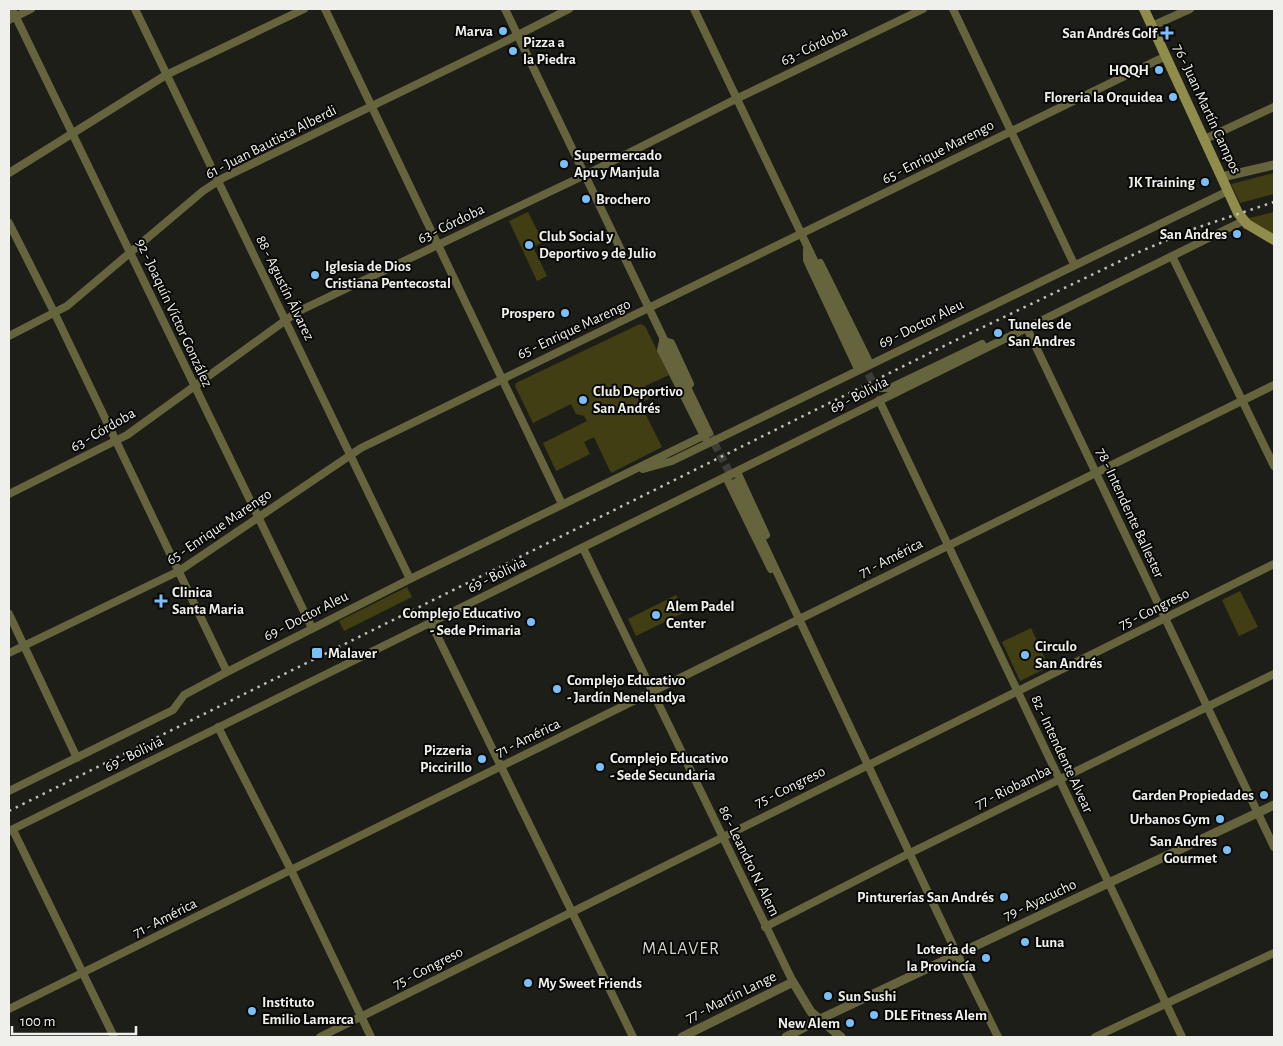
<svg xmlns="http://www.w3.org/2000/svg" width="1283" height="1046" font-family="'Alegreya Sans',sans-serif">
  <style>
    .green { fill: #413e13 }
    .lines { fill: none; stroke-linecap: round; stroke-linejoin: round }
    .minor-tunnel { stroke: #3d3d38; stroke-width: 8; stroke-dasharray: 8 4; stroke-linecap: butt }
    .minor { stroke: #66643d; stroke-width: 8 }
    .tertiary { stroke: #66643d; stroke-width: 9 }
    .secondary { stroke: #908c4b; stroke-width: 10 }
    .rail { stroke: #c0c0bb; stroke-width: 2.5; stroke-dasharray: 2.5 5; stroke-linecap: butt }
    .poi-dot { fill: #7abff8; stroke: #080806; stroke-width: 2 }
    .labels { text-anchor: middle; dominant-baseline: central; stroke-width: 4; stroke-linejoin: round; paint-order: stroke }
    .poi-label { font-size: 15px; font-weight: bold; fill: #efefeb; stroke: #080806; text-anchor: start }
    .street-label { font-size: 15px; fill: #efefeb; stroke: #080806 }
    .quarter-label { font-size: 18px; letter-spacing: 1px; fill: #d6d6ce; stroke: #080806 }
  </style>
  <rect width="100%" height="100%" fill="#1e1e19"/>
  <g class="green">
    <path d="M1274 173V194L1240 203 1231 184Z"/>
    <path d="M528 212 543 242 533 247 547 276 537 281 509 221Z"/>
    <path d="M1274 212V235L1246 219Z"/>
    <path d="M640 324 645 326 669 375 645 386 650 398 640 403 662 447 611 473 594 437 584 442 590 454 556 471 543 443 587 421 584 416 576 414 571 404 533 423 515 386 516 383Z"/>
    <path d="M407 587 412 597 344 631 339 621Z"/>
    <path d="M1240 591 1258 627 1239 636 1222 600Z"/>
    <path d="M676 595 685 612 636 636 628 619Z"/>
    <path d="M1031 628 1049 667 1020 681 1002 642Z"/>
  </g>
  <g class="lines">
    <g class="minor-tunnel">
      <path d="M863 363 873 383 880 388"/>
      <path d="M709 433 735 483"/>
    </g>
    <g class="minor">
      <path d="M12 9 312 628"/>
      <path d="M135 9 410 579"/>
      <path d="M325 9 562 504"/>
      <path d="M505 9 709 433"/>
      <path d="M694 9 863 363"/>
      <path d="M953 9 1074 264"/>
      <path d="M9 20 31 9"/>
      <path d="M1152 26 1190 9"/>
      <path d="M1205 139 1274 107"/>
      <path d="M9 173 166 75 304 9"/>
      <path d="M9 223 55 314 227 672"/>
      <path d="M807 250V260L858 369"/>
      <path d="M1172 256 1274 466"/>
      <path d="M820 263 870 364"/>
      <path d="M1026 326 1274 847"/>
      <path d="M9 336 67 306 203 191 223 178 500 44 569 9"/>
      <path d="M663 341 671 343 690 384"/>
      <path d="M663 341 661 350 705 438"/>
      <path d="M880 388H890L982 344"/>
      <path d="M879 400 1182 1037"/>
      <path d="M643 469 672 461 1228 191"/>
      <path d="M737 472 766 535"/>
      <path d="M726 477 771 569"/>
      <path d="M735 483 957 954 998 1037"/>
      <path d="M9 494 127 435 297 312 585 175 736 99 923 9"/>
      <path d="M583 548 793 982"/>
      <path d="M9 614 77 758"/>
      <path d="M431 623 633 1037"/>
      <path d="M9 653 179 571 361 448 1166 56"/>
      <path d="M218 727 291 870 371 1037"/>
      <path d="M9 791 173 710 184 695 227 672 410 579 703 436"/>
      <path d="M13 830 114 1037"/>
      <path d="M9 831 1243 221"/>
      <path d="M765 927 910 853 1274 674"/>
      <path d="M9 1009 1274 385"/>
      <path d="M320 1037 1274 564"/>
      <path d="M1095 1037 1274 953"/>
    </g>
    <g class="tertiary">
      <path d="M1222 177 1274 165"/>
      <path d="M682 1037 793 982 811 1012 841 1037"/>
      <path d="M786 1037 818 1020 1274 805"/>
    </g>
    <path class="secondary" d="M1144 9 1238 213 1247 224 1274 240"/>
    <path class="rail" d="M9 811 946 345 1139 252 1196 228 1274 202"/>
  </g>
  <g class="poi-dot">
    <circle cx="503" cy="31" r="5"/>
    <path d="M1164.5 25.5h5v5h5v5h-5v5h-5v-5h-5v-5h5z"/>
    <circle cx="513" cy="51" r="5"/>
    <circle cx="1159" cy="70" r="5"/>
    <circle cx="1173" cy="97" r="5"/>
    <circle cx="564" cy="164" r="5"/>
    <circle cx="1205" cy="182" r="5"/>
    <circle cx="586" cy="199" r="5"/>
    <circle cx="1237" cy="234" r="5"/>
    <circle cx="529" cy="245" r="5"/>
    <circle cx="315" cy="275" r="5"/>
    <circle cx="565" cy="313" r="5"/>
    <circle cx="998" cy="333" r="5"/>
    <circle cx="583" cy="400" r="5"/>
    <path d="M158.5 593.5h5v5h5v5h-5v5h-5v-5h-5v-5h5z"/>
    <circle cx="656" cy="615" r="5"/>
    <circle cx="531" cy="622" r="5"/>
    <rect x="311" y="647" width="12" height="12" rx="2.5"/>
    <circle cx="1025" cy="655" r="5"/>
    <circle cx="557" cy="689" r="5"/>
    <circle cx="482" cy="759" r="5"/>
    <circle cx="600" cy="767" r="5"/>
    <circle cx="1264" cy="795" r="5"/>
    <circle cx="1220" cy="819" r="5"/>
    <circle cx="1227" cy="850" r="5"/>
    <circle cx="1004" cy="897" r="5"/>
    <circle cx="1025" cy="942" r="5"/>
    <circle cx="986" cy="958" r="5"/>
    <circle cx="528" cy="983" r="5"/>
    <circle cx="828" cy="996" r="5"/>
    <circle cx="252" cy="1011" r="5"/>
    <circle cx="874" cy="1015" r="5"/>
    <circle cx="850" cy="1023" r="5"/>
  </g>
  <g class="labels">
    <g class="poi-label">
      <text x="493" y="31" text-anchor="end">Marva</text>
      <text x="1157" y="33" text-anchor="end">San Andrés Golf</text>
      <text x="523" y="42">Pizza a<tspan x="523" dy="17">la Piedra</tspan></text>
      <text x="1149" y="70" text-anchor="end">HQQH</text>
      <text x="1163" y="97" text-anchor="end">Floreria la Orquidea</text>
      <text x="574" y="155">Supermercado<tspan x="574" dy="17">Apu y Manjula</tspan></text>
      <text x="1195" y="182" text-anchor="end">JK Training</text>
      <text x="596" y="199">Brochero</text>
      <text x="1227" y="234" text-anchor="end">San Andres</text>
      <text x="539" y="236">Club Social y<tspan x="539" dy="17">Deportivo 9 de Julio</tspan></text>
      <text x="325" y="266">Iglesia de Dios<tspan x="325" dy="17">Cristiana Pentecostal</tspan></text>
      <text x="555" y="313" text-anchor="end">Prospero</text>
      <text x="1008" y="324">Tuneles de<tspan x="1008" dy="17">San Andres</tspan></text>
      <text x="593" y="391">Club Deportivo<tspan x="593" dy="17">San Andrés</tspan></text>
      <text x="172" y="592">Clinica<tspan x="172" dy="17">Santa Maria</tspan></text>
      <text x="666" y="606">Alem Padel<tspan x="666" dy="17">Center</tspan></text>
      <text x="521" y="613" text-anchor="end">Complejo Educativo<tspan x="521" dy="17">- Sede Primaria</tspan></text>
      <text x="1035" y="646">Circulo<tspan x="1035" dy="17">San Andrés</tspan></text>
      <text x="328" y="653">Malaver</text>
      <text x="567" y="680">Complejo Educativo<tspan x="567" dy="17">- Jardín Nenelandya</tspan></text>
      <text x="472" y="750" text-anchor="end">Pizzeria<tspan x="472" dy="17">Piccirillo</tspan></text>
      <text x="610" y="758">Complejo Educativo<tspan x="610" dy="17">- Sede Secundaria</tspan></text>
      <text x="1254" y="795" text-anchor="end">Garden Propiedades</text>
      <text x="1210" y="819" text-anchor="end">Urbanos Gym</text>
      <text x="1217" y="841" text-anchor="end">San Andres<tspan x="1217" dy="17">Gourmet</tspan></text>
      <text x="994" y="897" text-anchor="end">Pinturerías San Andrés</text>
      <text x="1035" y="942">Luna</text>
      <text x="976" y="949" text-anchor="end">Lotería de<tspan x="976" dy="17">la Provincía</tspan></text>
      <text x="538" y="983">My Sweet Friends</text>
      <text x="838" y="996">Sun Sushi</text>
      <text x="262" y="1002">Instituto<tspan x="262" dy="17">Emilio Lamarca</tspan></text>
      <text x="884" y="1015">DLE Fitness Alem</text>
      <text x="840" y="1023" text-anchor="end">New Alem</text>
    </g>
    <g class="street-label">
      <text transform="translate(814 46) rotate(-26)">63 - Córdoba</text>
      <text transform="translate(1207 109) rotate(65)">76 - Juan Martín Campos</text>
      <text transform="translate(271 142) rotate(-27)">61 - Juan Bautista Alberdi</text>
      <text transform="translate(938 152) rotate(-27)">65 - Enrique Marengo</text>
      <text transform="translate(451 224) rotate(-26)">63 - Córdoba</text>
      <text transform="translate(285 288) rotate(64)">88 - Agustín Álvarez</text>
      <text transform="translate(174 313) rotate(65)">92 - Joaquín Víctor González</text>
      <text transform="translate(921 324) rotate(-26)">69 - Doctor Aleu</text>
      <text transform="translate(574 329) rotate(-25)">65 - Enrique Marengo</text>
      <text transform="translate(859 395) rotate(-27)">69 - Bolivia</text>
      <text transform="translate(103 430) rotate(-30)">63 - Córdoba</text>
      <text transform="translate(1130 513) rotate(65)">78 - Intendente Ballester</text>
      <text transform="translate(219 527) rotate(-34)">65 - Enrique Marengo</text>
      <text transform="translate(891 558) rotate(-27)">71 - América</text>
      <text transform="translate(497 575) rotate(-26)">69 - Bolivia</text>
      <text transform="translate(1154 609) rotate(-26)">75 - Congreso</text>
      <text transform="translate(306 616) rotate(-27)">69 - Doctor Aleu</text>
      <text transform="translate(528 738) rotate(-26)">71 - América</text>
      <text transform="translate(134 754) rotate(-26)">69 - Bolivia</text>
      <text transform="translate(1062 754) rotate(65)">82 - Intendente Alvear</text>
      <text transform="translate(790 787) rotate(-26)">75 - Congreso</text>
      <text transform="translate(1013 787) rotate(-26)">77 - Riobamba</text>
      <text transform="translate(749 861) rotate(64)">86 - Leandro N. Alem</text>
      <text transform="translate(1040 900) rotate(-25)">79 - Ayacucho</text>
      <text transform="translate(165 918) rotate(-27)">71 - América</text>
      <text transform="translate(428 968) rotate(-27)">75 - Congreso</text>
      <text transform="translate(731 997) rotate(-26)">77 - Martín Lange</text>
    </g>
    <g class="quarter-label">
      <text x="681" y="949">MALAVER</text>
    </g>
  </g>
  <rect width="1283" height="1046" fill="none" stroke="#efefeb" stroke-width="20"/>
  <path d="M12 1026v8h124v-8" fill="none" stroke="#efefeb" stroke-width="2.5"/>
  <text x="20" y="1026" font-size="15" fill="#efefeb" stroke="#080806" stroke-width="4" paint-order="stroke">100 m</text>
</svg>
